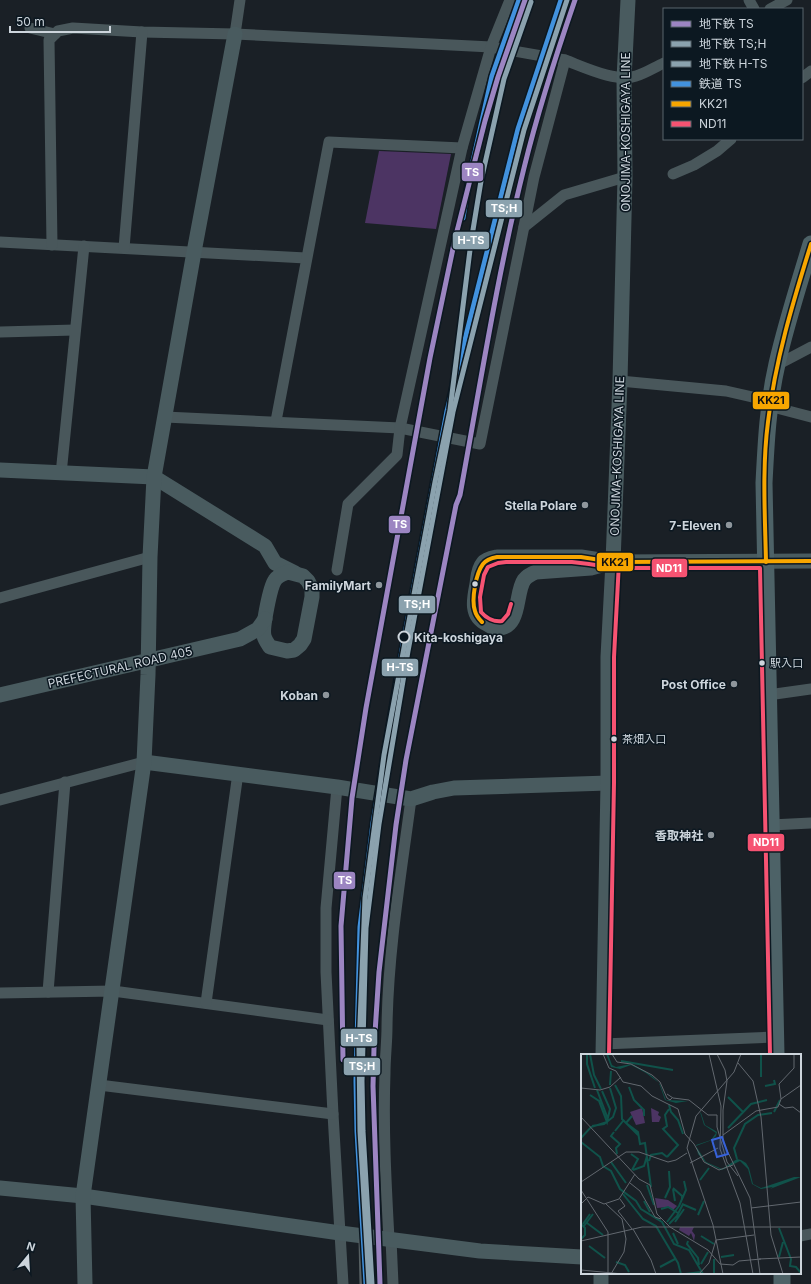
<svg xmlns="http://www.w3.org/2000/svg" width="811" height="1284" font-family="Inter,'Noto Sans JP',sans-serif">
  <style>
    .green { fill: #4c3463 }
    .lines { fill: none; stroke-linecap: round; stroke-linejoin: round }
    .street { stroke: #49575b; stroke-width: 11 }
    .secondary { stroke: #495b5f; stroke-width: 15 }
    .primary { stroke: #4d6267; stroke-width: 17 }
    .rail { stroke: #565f62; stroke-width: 3 }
    .bus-1-casing { stroke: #0c1821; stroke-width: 7 }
    .bus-2-casing { stroke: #0c1821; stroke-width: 7 }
    .bus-1 { stroke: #f7a600; stroke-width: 4 }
    .bus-2 { stroke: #f65372; stroke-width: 4 }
    .rail-1-casing { stroke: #0c1821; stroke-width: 8 }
    .rail-1 { stroke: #4292de; stroke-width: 5 }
    .metro-1-casing { stroke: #0c1821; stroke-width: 8 }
    .metro-2-casing { stroke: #0c1821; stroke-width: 8 }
    .metro-3-casing { stroke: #0c1821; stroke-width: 8 }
    .metro-1 { stroke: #9c85c2; stroke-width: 5 }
    .metro-2 { stroke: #8ba2ae; stroke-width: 5 }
    .metro-3 { stroke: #8ba2ae; stroke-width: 5 }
    .poi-dot { fill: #8e969c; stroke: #0c1821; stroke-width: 1.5 }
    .bus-dot { fill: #cdd5dc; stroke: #0c1821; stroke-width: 1.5 }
    .stop-dot { fill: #0c1821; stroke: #cdd5dc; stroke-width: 2 }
    .labels { text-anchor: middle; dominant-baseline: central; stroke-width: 3; stroke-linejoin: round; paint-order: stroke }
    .bus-label { font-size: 11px; fill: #cdd5dc; stroke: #0c1821; text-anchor: start }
    .street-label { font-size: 12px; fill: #cdd5dc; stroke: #0c1821 }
    .poi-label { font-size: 12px; font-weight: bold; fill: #cdd5dc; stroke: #0c1821; text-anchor: end }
    .stop-label { font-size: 12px; font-weight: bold; fill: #cdd5dc; stroke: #0c1821; text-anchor: start }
    .inset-river { fill: none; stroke: #10524a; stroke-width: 2 }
    .inset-road { fill: none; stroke: #62686f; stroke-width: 1 }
    .view { fill: #3762d9; fill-opacity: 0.15; stroke: #3762d9; stroke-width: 2 }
    .inset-edge { fill: none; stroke: #cdd5dc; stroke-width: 2 }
    .line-badge { stroke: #0c1821; stroke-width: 1.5 }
    .badge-label { font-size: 11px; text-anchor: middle; font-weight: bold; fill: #fff }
    .pale-badge-label { font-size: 11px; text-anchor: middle; font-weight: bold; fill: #111 }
  </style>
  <rect width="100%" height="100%" fill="#1a2026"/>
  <path class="green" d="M379 151 451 154 436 229 365 223Z"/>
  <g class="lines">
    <g class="street">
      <path d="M749 0 754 9"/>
      <path d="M770 9 787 0"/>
      <path d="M30 28 55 34"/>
      <path d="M235 34 240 0"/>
      <path d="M802 78 811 71"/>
      <path d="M673 174 694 165 717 151 731 139"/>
      <path d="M524 227 564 195 625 177"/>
      <path d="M0 242 306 258"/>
      <path d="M52 245 49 40 58 31 73 28 142 32 235 34 491 47 565 60"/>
      <path d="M124 248 142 32"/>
      <path d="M0 332 75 330"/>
      <path d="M777 365 811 347"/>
      <path d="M620 381 726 391 770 401"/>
      <path d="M769 406 811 417"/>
      <path d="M165 417 400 428 480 444 534 177 565 60C584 67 617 83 636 76 646 73 655 67 664 63"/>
      <path d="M276 421 329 142 462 148"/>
      <path d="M61 474 84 246"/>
      <path d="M337 570 348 504 397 455 400 428 462 148 491 47 510 0"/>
      <path d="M0 598 150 557"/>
      <path d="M768 695 811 689"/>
      <path d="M337 787 326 908V972L333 1114 343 1284"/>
      <path d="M0 800 144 762"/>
      <path d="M771 825 811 823"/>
      <path d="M48 992 65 782"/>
      <path d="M0 993 113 991 328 1020"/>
      <path d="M206 1003 238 773"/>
      <path d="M603 1044 775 1037"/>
      <path d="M99 1085 333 1114"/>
      <path d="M800 1236 811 1234"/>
      <path d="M389 1239C386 1183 383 1128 385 1073 385 1058 387 1042 387 1027 388 951 401 875 411 799"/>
      <path d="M391 1239 393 1284"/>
    </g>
    <g class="secondary">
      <path d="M0 470 154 477 265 546 275 563 295 573"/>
      <path d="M613 562 591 568 536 572C531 574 527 576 524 580 515 593 521 628 498 628 494 628 490 626 487 624 470 616 474 599 477 584 478 577 478 569 483 563 486 559 492 558 497 557H581L613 562 811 561"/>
      <path d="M288 572 303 576 308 581 312 589V597L304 639 300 645 294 650 287 651 270 647C268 644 265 640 264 636 262 628 270 587 275 580 278 575 283 574 288 572Z"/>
      <path d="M0 695 240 639 258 629 265 619"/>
      <path d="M144 762 337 787 411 799 433 792 454 788 608 783"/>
      <path d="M603 1055 608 783V657L613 562 620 381 625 177 624 79 628 0"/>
      <path d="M0 1188 83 1196 340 1233 480 1251 582 1257"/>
      <path d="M601 1273V1284"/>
      <path d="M85 1284 83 1196 144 762 148 675 150 557 154 477 194 252 235 34"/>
    </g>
    <g class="primary">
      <path d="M776 1055 764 483C766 443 768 403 777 364 786 324 799 284 811 244"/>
      <path d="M782 1273V1284"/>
    </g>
    <g class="rail">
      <path d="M369 1235 374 1284"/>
      <path d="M360 1240 361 1284"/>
    </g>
    <defs>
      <g id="bus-1">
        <path d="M766 562C765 515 762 468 768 422 775 361 793 302 811 244"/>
        <path d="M482 622C479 619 476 615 475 611 471 600 476 573 483 564 486 560 492 558 497 557H581L613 562 811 561"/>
      </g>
      <g id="bus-2">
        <path d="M511 604 508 614 502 621C494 622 486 618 481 612L480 597 484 575 488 567 498 563 506 562H572L589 564 614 568H760L770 1055"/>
        <path d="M609 1055 614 783V657L619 562"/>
      </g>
    </defs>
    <use href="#bus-1" class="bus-1-casing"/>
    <use href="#bus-2" class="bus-2-casing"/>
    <use href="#bus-1" class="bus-1"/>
    <use href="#bus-2" class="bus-2"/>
    <defs>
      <g id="rail-1">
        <path d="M463 218 469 179 492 76 519 0"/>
        <path d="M366 1284 357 1131 356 1081 360 927 373 823 402 650 447 411 518 129 561 0"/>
      </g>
    </defs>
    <use href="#rail-1" class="rail-1-casing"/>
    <use href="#rail-1" class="rail-1"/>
    <defs>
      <g id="metro-1">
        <path d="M343 1060 341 926 352 798 366 708 430 358 455 239 485 121 498 77 525 0"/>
        <path d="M380 1284 373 1086 374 1048 379 972 396 825 406 760 456 505 460 495C480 386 497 276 524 168 538 111 556 55 575 0"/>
      </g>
      <path id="metro-2" d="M372 1284 363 1131 362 1081 366 928 379 824 408 651 453 412 524 130 567 0"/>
      <path id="metro-3" d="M369 1284 360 1131 359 1048 365 898 384 755 435 482 450 410 471 242 481 181 504 79 531 2"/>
    </defs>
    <use href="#metro-1" class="metro-1-casing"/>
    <use href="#metro-2" class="metro-2-casing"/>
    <use href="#metro-3" class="metro-3-casing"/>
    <use href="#metro-1" class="metro-1"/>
    <use href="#metro-2" class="metro-2"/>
    <use href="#metro-3" class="metro-3"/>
  </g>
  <g class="poi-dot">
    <circle cx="585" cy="505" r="4"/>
    <circle cx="729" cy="525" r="4"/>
    <circle cx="379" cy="585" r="4"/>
    <circle cx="734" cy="684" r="4"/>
    <circle cx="326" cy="695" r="4"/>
    <circle cx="711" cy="835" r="4"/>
  </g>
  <g class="bus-dot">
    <circle cx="475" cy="584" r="3.5"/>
    <circle cx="762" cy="663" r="3.5"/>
    <circle cx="614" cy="739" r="3.5"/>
  </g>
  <circle class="stop-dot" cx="404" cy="637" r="5.5"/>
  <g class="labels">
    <g class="bus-label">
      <text x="770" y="663">駅入口</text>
      <text x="622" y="739">茶畑入口</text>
    </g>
    <g class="street-label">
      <text transform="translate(625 132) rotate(-90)">ONOJIMA-KOSHIGAYA LINE</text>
      <text transform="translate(617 456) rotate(-88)">ONOJIMA-KOSHIGAYA LINE</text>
      <text transform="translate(120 667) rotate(-13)">PREFECTURAL ROAD 405</text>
    </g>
    <g class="poi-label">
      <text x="577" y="505">Stella Polare</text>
      <text x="721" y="525">7-Eleven</text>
      <text x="371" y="585">FamilyMart</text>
      <text x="726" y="684">Post Office</text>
      <text x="318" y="695">Koban</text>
      <text x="703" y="835">香取神社</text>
    </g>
    <g class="stop-label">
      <text x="414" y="637">Kita-koshigaya</text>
    </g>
  </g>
  <g transform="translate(581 1054)">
    <rect width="220" height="220" fill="#1a2026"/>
    <path d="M61 54 64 69 55 71 49 58ZM70 54 78 58 77 61 80 63 78 68H71ZM74 144 87 146 96 152 92 156 87 153 76 154ZM99 173H113L111 177 114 181 113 187 110 179 108 182 98 176Z" fill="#4c3463"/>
    <path d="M25 0H27L31 11 35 13 50 10 64 17 72 23 79 30 85 46 107 47 120 59 124 71 133 76 136 78 135 82 131 86 115 92 125 108 141 115 156 105 160 106 165 109 168 114 172 130 180 134 213 123H220L189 135 192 133 180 135 171 130 167 115 159 107 141 116 125 109 117 100 115 91 130 86 135 79 123 71 119 58 107 47 95 49 84 46 78 29 65 19 50 11 39 15 30 13Z" fill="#10524a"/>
    <path class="inset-river" d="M6 0V10L14 34M9 0 13 21 20 35M40 7 92 16M180 23V0M29 31 30 17M34 31 40 42 41 65 45 69 51 62M184 32 194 30 193 26M48 33 53 46 63 56V62M16 36 27 65M9 41 18 47 26 68 29 55 21 37M147 43 162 58M88 51 90 58 97 66 102 80M193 58 199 46M43 67 57 81M45 69 57 78 59 90 64 89 70 133M11 72 23 70 32 63 35 54 29 34M147 74 170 50 186 46M34 77 42 67M33 78 30 82 39 90 35 94 36 100M0 84 10 73 26 68M0 88 19 103 22 112 30 117 39 135 55 147 60 155 81 168 93 190 108 196 122 220M50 100 57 105 51 116M86 103 97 91 82 75 86 72 84 61 88 55M156 105 153 94 164 70 177 61 191 59M68 107 70 101 81 99 86 103M30 108 45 129M52 116 63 112 66 102M119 126 128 114M66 131 73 151M92 134 101 142V146M92 135 94 147M42 140 62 165 75 172 97 209 100 220M84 144 89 133 88 117M63 147 69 158M101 150 115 156M98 152 105 136 103 127M80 155 87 153 97 159M117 161 123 147M86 168 98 152M94 168 103 155M6 169 22 181M0 170 4 174V181L0 185M2 170 9 160M88 170 96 162 102 150M3 172 12 160M198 174 210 205 209 212 215 213 220 219M92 179 97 190M120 182 133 190M107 187 106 190 117 204 118 211M8 192 24 204M140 203 153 201M198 203 202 188M133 205V220M35 208 44 211 48 218M120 210 127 198M79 213 94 205M104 220 120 218"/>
    <path class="inset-road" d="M22 0 28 14 35 17 42 28 60 32 71 42 97 55 104 80 113 90 123 108 138 116 152 111M31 0 36 8 50 10 71 21 79 28 86 44 89 46 91 44M128 0 140 52 139 95 159 149 172 220M136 0 144 16 146 27M157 9 172 27 180 63 190 181 202 220M146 27 142 56V88L169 144 179 220M0 34 19 36 29 33 40 23M86 40 92 44 108 46 127 61H136V73L146 108 157 122M200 45 198 30 213 14V0M198 50 204 54 212 53 220 59M0 63 58 125 69 131 76 160 89 173 127 196 139 210 152 211 158 207 180 205M142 81 175 57 197 53 200 45 220 31M109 109 137 94M0 128 45 98H58L87 108 95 106 106 99M49 129 59 137 74 163 80 165M0 136 27 178V220M39 145 44 152 37 157 51 175M0 150 7 143 23 150 38 145 54 120M25 150 41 165 45 185 43 198 30 220M170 154 220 148M52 175 70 206 75 220M0 187 61 173H220M178 205 220 203M0 216 42 220M118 220 128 209 135 186 173 181M142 220 132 171 106 94 115 62 153 18 160 0"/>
    <path class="view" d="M141 83 147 100 136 103 131 86Z"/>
    <rect width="220" height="220" class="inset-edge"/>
  </g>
  <g class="line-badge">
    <rect x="461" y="162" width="23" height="20" rx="4" fill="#9c85c2"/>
    <rect x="485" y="199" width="38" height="19" rx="4" fill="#8ba2ae"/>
    <rect x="452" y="231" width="38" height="19" rx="4" fill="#8ba2ae"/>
    <rect x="752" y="391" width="38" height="19" rx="4" fill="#f7a600"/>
    <rect x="388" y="515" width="23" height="19" rx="4" fill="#9c85c2"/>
    <rect x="596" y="552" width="38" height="20" rx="4" fill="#f7a600"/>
    <rect x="651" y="558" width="37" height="20" rx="4" fill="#f65372"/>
    <rect x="398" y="595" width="38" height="19" rx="4" fill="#8ba2ae"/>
    <rect x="381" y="658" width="38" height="19" rx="4" fill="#8ba2ae"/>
    <rect x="747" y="833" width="38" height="19" rx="4" fill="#f65372"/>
    <rect x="333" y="871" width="23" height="19" rx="4" fill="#9c85c2"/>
    <rect x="340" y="1028" width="38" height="19" rx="4" fill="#8ba2ae"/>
    <rect x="343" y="1057" width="38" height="19" rx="4" fill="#8ba2ae"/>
  </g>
  <g class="badge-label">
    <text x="472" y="176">TS</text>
    <text x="504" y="212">TS;H</text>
    <text x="471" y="244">H-TS</text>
    <text x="400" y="528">TS</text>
    <text x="669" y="572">ND11</text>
    <text x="417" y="608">TS;H</text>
    <text x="400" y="671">H-TS</text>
    <text x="766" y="846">ND11</text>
    <text x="345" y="884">TS</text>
    <text x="359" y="1042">H-TS</text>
    <text x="362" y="1070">TS;H</text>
  </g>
  <g class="pale-badge-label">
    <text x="771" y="404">KK21</text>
    <text x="615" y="566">KK21</text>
  </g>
  <rect x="663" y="8" width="140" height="132" fill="#0c1821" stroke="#59646c"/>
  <rect x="671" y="21" width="20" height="6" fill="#9c85c2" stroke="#59646c"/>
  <text x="699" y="28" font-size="12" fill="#cdd5dc">地下鉄 TS</text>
  <rect x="671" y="41" width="20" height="6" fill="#8ba2ae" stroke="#59646c"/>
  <text x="699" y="48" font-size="12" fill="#cdd5dc">地下鉄 TS;H</text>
  <rect x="671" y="61" width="20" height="6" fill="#8ba2ae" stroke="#59646c"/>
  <text x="699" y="68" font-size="12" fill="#cdd5dc">地下鉄 H-TS</text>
  <rect x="671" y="81" width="20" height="6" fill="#4292de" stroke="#59646c"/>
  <text x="699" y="88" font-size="12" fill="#cdd5dc">鉄道 TS</text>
  <rect x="671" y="101" width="20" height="6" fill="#f7a600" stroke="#59646c"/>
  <text x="699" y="108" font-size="12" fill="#cdd5dc">KK21</text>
  <rect x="671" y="121" width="20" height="6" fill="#f65372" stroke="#59646c"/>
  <text x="699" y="128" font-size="12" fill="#cdd5dc">ND11</text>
  <g transform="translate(28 1256) rotate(18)" stroke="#0c1821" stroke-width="3" paint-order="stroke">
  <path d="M0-3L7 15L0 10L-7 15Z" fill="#cdd5dc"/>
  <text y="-6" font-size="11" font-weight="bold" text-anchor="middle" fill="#cdd5dc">N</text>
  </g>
  <path d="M10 26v6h100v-6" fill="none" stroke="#cdd5dc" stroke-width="2"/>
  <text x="16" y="26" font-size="12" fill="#cdd5dc" stroke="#0c1821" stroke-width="3" paint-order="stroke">50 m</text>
</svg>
